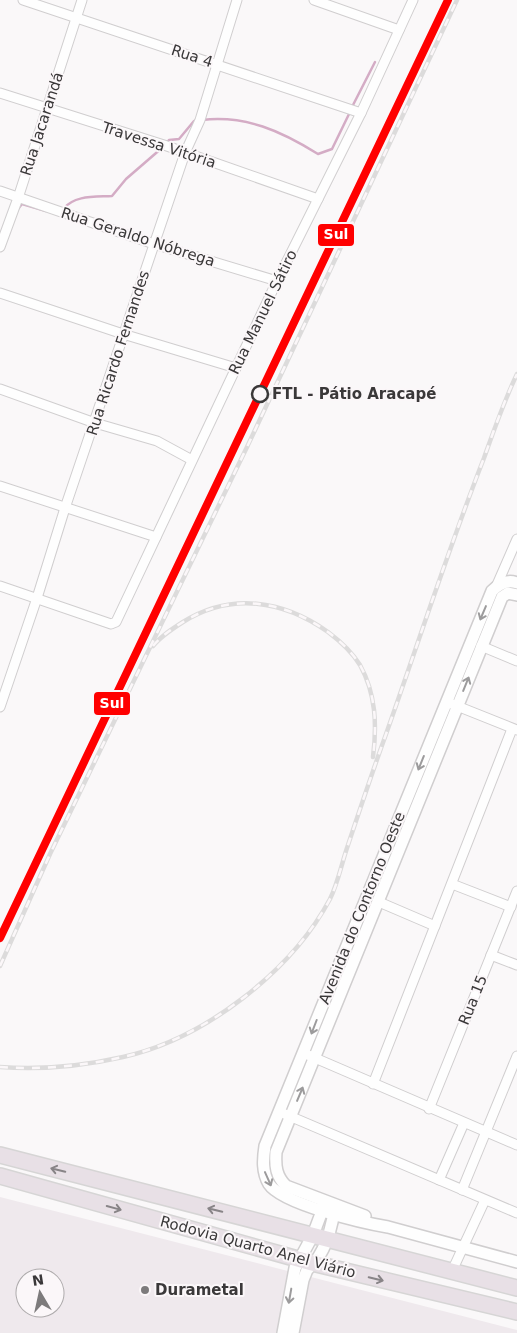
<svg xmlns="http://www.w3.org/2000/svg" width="517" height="1333" font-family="'DejaVu Sans',sans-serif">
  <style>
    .built { fill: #efe9ed; fill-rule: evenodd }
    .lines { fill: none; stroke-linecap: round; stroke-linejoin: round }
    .stream { stroke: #d4acc5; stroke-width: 2.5 }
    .minor-casing { stroke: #d0cecf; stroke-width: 11 }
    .tertiary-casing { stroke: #d0cecf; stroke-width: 14 }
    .trunk-casing { stroke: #d6d5d5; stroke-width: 18 }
    .minor { stroke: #fefefe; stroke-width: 9 }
    .tertiary { stroke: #fefefe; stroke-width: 11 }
    .trunk { stroke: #e8e0e6; stroke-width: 15 }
    .rail-casing { stroke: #dcdbdb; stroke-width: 4.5 }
    .rail { stroke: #fbf7f9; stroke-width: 2.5; stroke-dasharray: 8; stroke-linecap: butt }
    .metro-1-casing { stroke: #fbf7f9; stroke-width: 11 }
    .metro-1 { stroke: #f00; stroke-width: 8 }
    .oneway { stroke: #9c9b9c }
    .oneway2 { stroke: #888487 }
    .stop-dot { fill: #fbf7f9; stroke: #3a3839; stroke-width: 2.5 }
    .poi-dot { fill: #7d7b7c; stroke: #fbf7f9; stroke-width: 2 }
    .labels { text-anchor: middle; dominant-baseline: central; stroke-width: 4; stroke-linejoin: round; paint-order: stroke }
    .street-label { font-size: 15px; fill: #3a3839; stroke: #fbf7f9 }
    .stop-label { font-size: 15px; font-weight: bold; fill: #3a3839; stroke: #fbf7f9; text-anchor: start }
    .poi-label { font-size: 15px; font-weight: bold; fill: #3a3839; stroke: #fbf7f9; text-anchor: start }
    .line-badge { stroke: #fbf7f9; stroke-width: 2 }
    .badge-label { font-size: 14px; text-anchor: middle; font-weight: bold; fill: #fff }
  </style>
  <rect width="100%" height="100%" fill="#faf8f9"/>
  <path class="built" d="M0 1197 517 1330V1333H0ZM25 1278H55V1308H25Z"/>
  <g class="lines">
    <g class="stream">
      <path d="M352 107 375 62"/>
      <path d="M202 120C246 115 281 131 318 154L332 149 350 112"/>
      <path d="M167 143 169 140 179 139 194 121 196 120"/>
      <path d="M18 209 22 204 46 211"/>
      <path d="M63 209C75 195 94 197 112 196L126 179 163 147"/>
    </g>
    <defs>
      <g id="minor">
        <path d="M23 0 361 113"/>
        <path d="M314 0 399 30"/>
        <path d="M0 93 164 145 318 199"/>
        <path d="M0 191 154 244 277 281"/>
        <path d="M0 247 18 198 82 0"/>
        <path d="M0 293 123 334 236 368"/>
        <path d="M0 389 95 423 157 441 192 460"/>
        <path d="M0 486 156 537"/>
        <path d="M0 586 111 624 116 622 277 281 361 113 413 0"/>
        <path d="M496 587 517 539"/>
        <path d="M481 646 517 661"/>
        <path d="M447 702 517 730"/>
        <path d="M0 707 37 598 65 508 185 153 200 120 237 0"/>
        <path d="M452 884 511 907"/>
        <path d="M379 902 435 926"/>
        <path d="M491 955 517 965"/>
        <path d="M308 1055 517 1145"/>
        <path d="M373 1084 512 729"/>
        <path d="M429 1109 517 891"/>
        <path d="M280 1112 517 1213"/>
        <path d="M439 1180 464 1123"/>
        <path d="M462 1190 517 1056"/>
        <path d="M452 1271 485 1200"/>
      </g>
      <g id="tertiary">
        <path d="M517 583C507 579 499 584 492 591L265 1146C263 1159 262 1172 269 1184 282 1204 364 1223 388 1227L517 1262"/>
        <path d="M365 1216 286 1186C276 1176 275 1166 276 1152L502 597 508 593 517 595"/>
        <path d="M283 1333 295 1268 313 1235 325 1203"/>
        <path d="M293 1333 303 1280 307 1270 318 1258 323 1249 328 1238 336 1206"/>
      </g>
      <g id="trunk">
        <path d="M0 1155 517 1288"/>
        <path d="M0 1176 312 1263 517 1312"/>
      </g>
    </defs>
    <use href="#minor" class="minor-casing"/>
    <use href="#tertiary" class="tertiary-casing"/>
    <use href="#trunk" class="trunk-casing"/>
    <use href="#minor" class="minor"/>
    <use href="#tertiary" class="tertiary"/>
    <use href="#trunk" class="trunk"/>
    <defs>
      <g id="rail">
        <path d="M153 646C161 636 172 629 183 622 231 592 283 600 328 632 340 641 352 652 360 665 376 694 377 725 373 757"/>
        <path d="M0 966 50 854 247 447 457 0"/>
        <path d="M0 1067C40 1070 83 1066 123 1057 204 1039 291 972 330 899 338 883 342 862 348 845 360 809 372 773 385 737 418 644 448 550 484 458 494 430 504 401 517 374"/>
      </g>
    </defs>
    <use href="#rail" class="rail-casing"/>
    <use href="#rail" class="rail"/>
    <defs>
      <path id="metro-1" d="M0 938 448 0"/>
    </defs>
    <use href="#metro-1" class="metro-1-casing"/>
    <use href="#metro-1" class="metro-1"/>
  </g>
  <defs><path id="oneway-shaft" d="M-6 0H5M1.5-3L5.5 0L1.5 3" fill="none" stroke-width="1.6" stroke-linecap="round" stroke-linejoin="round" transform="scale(1.25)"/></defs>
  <g class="oneway">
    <use href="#oneway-shaft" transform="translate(483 613) rotate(113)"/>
    <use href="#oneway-shaft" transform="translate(466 684) rotate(-68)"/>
    <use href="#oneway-shaft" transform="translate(421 763) rotate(112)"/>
    <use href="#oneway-shaft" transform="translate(314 1027) rotate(111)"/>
    <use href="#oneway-shaft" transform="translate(300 1094) rotate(-67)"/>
    <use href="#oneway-shaft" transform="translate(268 1179) rotate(66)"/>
    <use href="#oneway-shaft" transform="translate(290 1296) rotate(100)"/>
  </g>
  <g class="oneway2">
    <use href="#oneway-shaft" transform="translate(58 1170) rotate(-166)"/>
    <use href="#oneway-shaft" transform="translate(114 1208) rotate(15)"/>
    <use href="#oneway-shaft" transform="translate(215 1210) rotate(-166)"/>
    <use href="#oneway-shaft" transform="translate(376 1279) rotate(13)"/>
  </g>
  <circle class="stop-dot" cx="260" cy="394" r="8"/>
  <circle class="poi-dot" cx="145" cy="1290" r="5"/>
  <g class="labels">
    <g class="street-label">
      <text transform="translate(192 56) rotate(18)">Rua 4</text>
      <text transform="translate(42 124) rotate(-72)">Rua Jacarandá</text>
      <text transform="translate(159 145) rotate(18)">Travessa Vitória</text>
      <text transform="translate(138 237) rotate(18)">Rua Geraldo Nóbrega</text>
      <text transform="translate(263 312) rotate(-64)">Rua Manuel Sátiro</text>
      <text transform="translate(118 353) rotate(-72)">Rua Ricardo Fernandes</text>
      <text transform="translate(362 908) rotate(-68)">Avenida do Contorno Oeste</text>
      <text transform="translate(473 1000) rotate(-68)">Rua 15</text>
      <text transform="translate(258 1247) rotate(15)">Rodovia Quarto Anel Viário</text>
    </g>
    <g class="stop-label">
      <text x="272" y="394">FTL - Pátio Aracapé</text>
    </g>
    <g class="poi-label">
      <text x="155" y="1290">Durametal</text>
    </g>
  </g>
  <g class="line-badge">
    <rect x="317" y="223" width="38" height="24" rx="5" fill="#f00"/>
    <rect x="93" y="691" width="38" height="25" rx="5" fill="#f00"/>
  </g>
  <g class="badge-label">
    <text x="336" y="239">Sul</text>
    <text x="112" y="708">Sul</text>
  </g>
  <g transform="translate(40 1293) rotate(351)"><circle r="24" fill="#fbf7f9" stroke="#aeabac"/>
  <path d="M0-4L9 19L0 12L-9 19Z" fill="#7d7b7c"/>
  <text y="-8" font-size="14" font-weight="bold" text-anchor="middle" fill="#3a3839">N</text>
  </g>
</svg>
